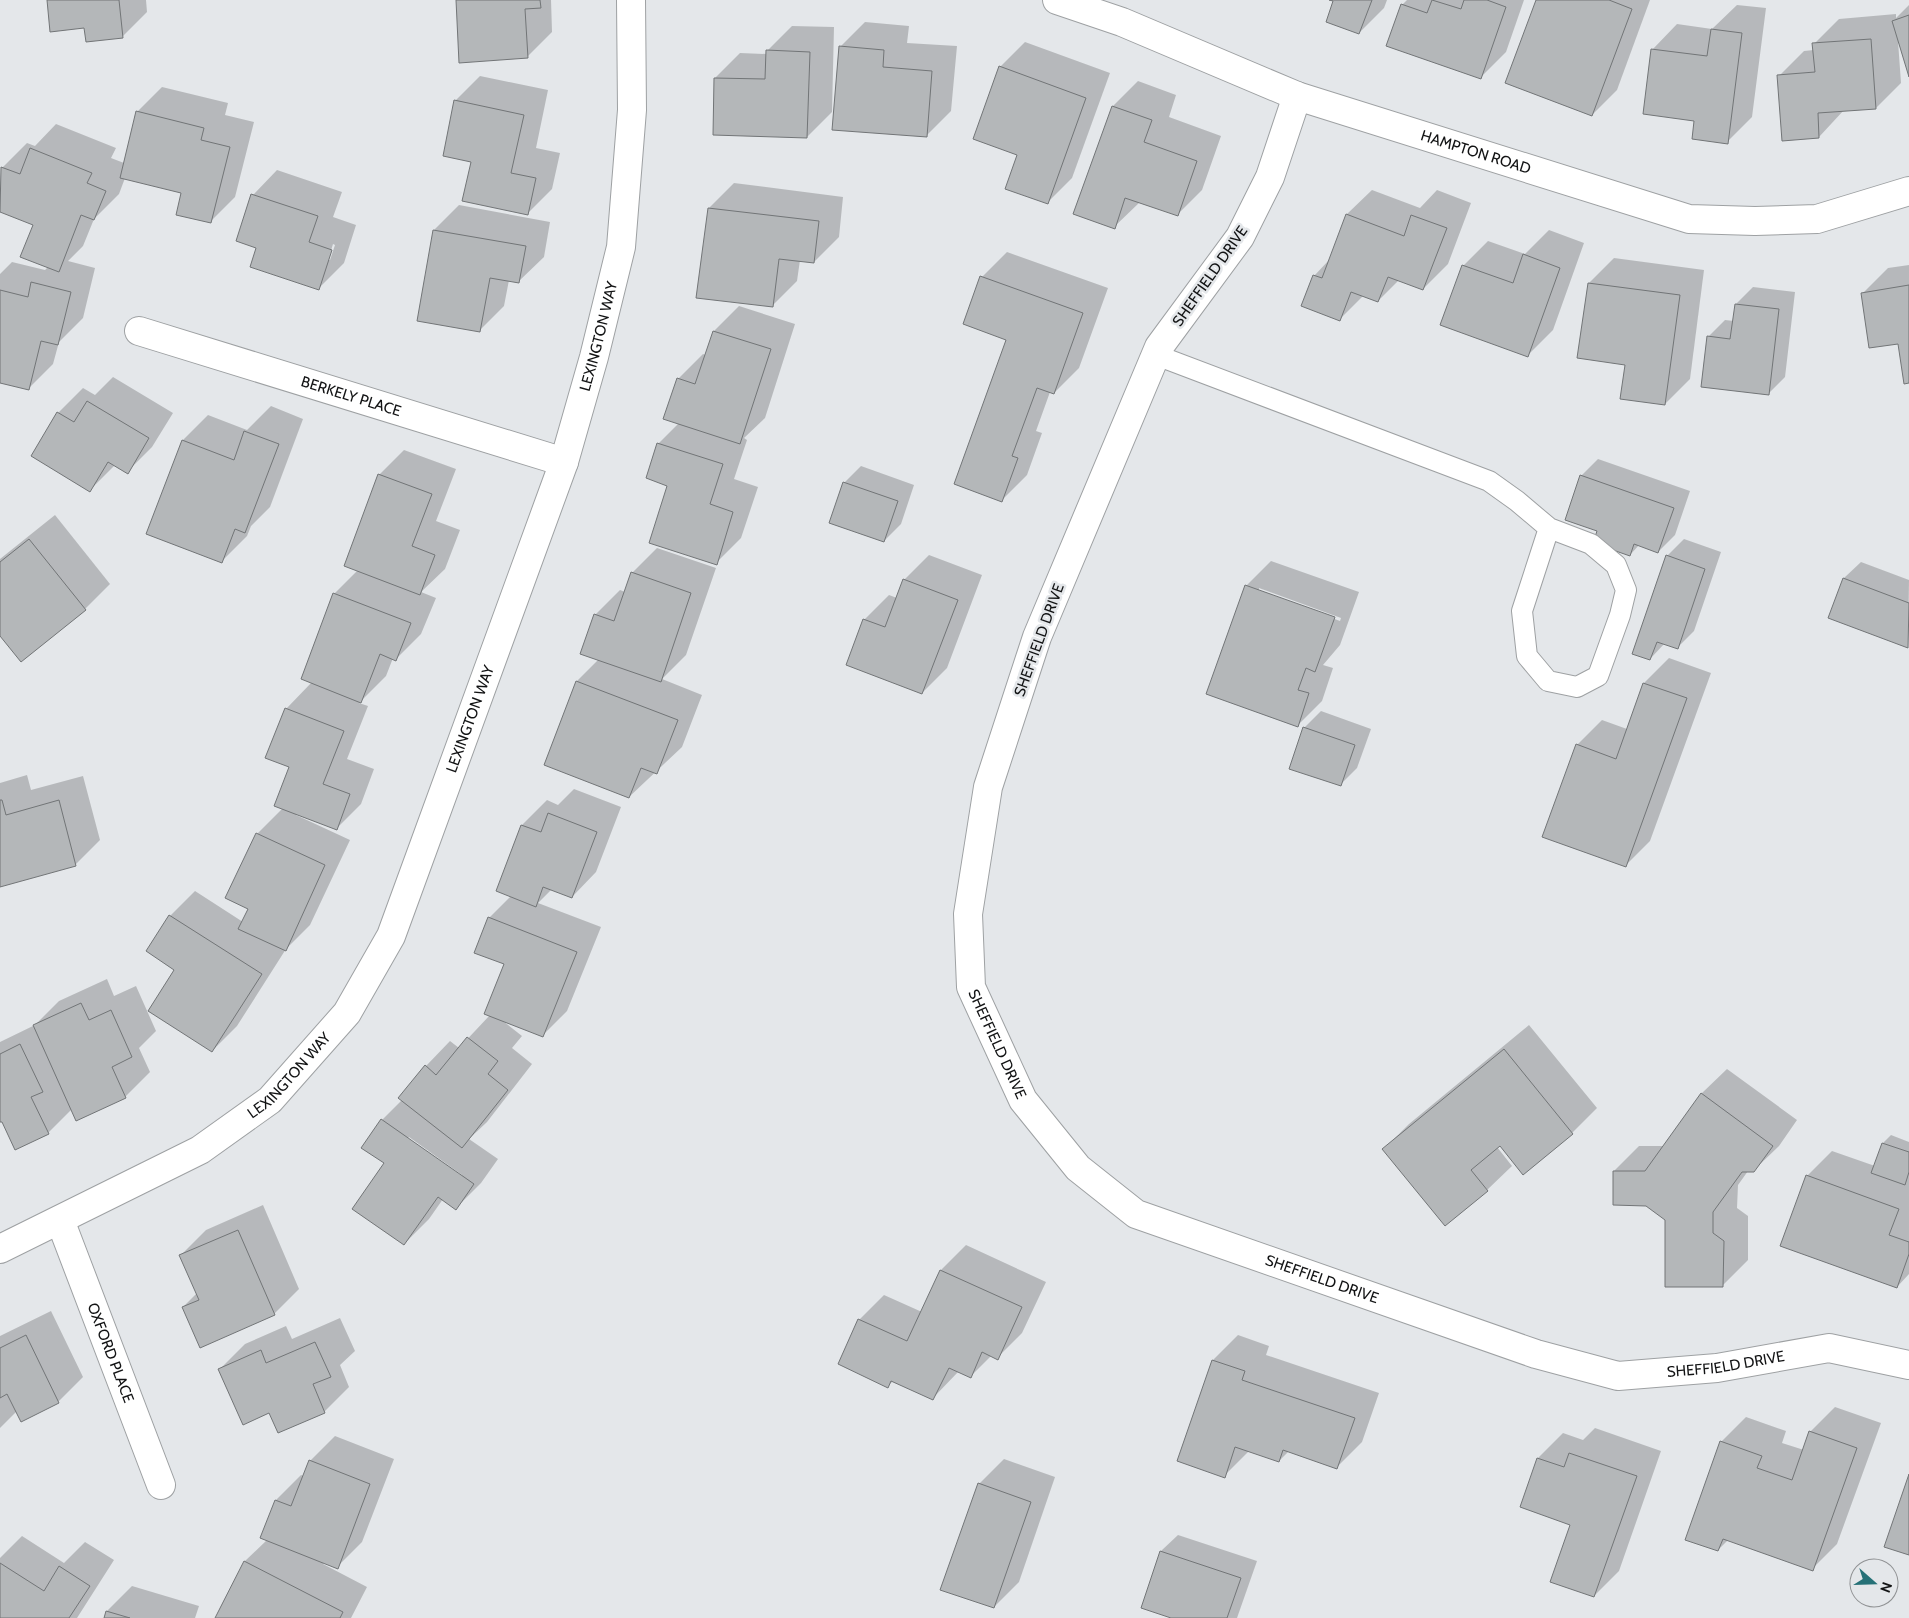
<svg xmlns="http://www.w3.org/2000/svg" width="1909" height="1618" font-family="Cabin,sans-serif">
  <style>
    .shadow { fill: #0003; fill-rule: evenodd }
    .building { fill: #b4b7b9; stroke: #727577 }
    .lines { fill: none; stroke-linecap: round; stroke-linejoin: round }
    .lane-casing { stroke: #9ea1a3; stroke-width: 22 }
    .street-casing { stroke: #9ea1a3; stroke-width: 30 }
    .secondary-casing { stroke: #9ea1a3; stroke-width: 30 }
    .lane { stroke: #fff; stroke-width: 20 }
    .street { stroke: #fff; stroke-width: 28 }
    .secondary { stroke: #fff; stroke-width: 28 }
    .labels { text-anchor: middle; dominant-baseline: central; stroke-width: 5; stroke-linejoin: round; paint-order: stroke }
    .street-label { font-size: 15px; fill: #121314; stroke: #e4e7ea }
  </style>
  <rect width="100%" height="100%" fill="#e4e7ea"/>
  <g class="shadow">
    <path d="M48 0H146L147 12 122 37 85 27Z"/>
    <path d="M457 0H551L552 32 527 57Z"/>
    <path d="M1333 0H1387L1384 8 1359 33Z"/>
    <path d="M1407 0H1524L1506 52 1481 77 1402 5Z"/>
    <path d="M1538 0H1650L1617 90 1592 115Z"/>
    <path d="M1737 5 1766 8 1752 117 1727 142 1652 50 1677 24 1712 29Z"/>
    <path d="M1909 5V73L1898 41 1901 83 1876 108 1844 110 1819 137 1779 76 1804 51 1814 50V44L1839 19 1896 14V18Z"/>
    <path d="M865 22 909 26 907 43 957 46 951 111 926 136 840 47Z"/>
    <path d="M792 26 834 27 832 112 807 137 715 78 740 53 767 54V51Z"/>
    <path d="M1025 42 1110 73 1072 178 1047 203 1019 154 1000 67Z"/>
    <path d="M480 76 548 90 536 148 560 153 552 189 527 214 473 161 455 101Z"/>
    <path d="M1138 81 1176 95 1169 117 1221 136 1202 190 1177 215 1140 202 1114 227 1113 106Z"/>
    <path d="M162 87 228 103 225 115 254 122 235 197 210 222 183 192 125 178 119 194 94 219 83 246 68 261 95 268 83 318 59 342 53 364 28 389 0 382V274L12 262 45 270 48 267 35 224 0 211 2 168 27 143 35 146 56 124 116 148 111 158 124 163 137 112Z"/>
    <path d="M277 170 342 192 333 217 356 225 344 263 319 288 258 247 253 195ZM333 244 335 245 330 260H328Z"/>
    <path d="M734 183 843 197 839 237 814 262 800 260 797 281 772 306 709 208Z"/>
    <path d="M1372 190 1420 208 1437 190 1471 203 1448 264 1423 289 1399 280 1378 301 1364 295 1340 319 1314 276 1330 259 1347 214Z"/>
    <path d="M459 205 550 222 544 257 518 282 509 280 504 306 479 331 434 230Z"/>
    <path d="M1549 230 1584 243 1553 330 1528 355 1463 266 1488 241 1525 254Z"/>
    <path d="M1007 252 1108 288 1079 368 1054 393 1050 392 1036 431 1042 433 1027 475 1002 500 1008 340 964 324 982 277Z"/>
    <path d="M1614 258 1704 270 1690 379 1665 404 1589 283Z"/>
    <path d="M1909 265V382L1899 342 1863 293 1888 268Z"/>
    <path d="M1753 287 1795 292 1785 377 1768 394 1708 337 1725 320 1734 321 1736 304Z"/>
    <path d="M739 306 795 324 765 418 744 438 747 440 734 479 758 487 741 538 716 563 669 485 658 444 679 423 678 379 703 354 706 355 714 331Z"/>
    <path d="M113 377 173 413 152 447 127 472 115 465 90 490 32 455 58 413 83 388 95 395Z"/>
    <path d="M271 406 303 419 270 507 251 526 247 536 222 561 183 440 208 415 247 430Z"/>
    <path d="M404 450 456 469 436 521 460 530 445 569 421 592 436 598 421 634 396 659 393 658 386 676 359 703 368 706 347 759 374 769 361 804 336 829 297 813 296 815 350 840 310 925 286 949 237 1026 212 1051 176 969 170 916 195 891 243 922 249 908 257 834 283 808 290 767 286 709 312 682 334 594 358 570 379 475Z"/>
    <path d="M1598 459 1690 491 1675 535 1658 552 1639 545 1630 555 1599 530 1581 476Z"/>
    <path d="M861 466 914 485 901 524 884 541 844 483Z"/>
    <path d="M55 515 110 584 85 609 21 660 0 634V559Z"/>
    <path d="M1684 539 1721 552 1694 631 1677 648 1665 643 1650 659 1667 556Z"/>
    <path d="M657 548 716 568 686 655 662 679 702 695 682 747 629 797 545 764 577 681 599 659 595 615 620 590 625 592 632 573Z"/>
    <path d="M929 555 982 575 947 668 922 693 864 620 889 595 897 598 904 580Z"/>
    <path d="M1271 561 1359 592 1340 645 1323 665 1333 668 1322 701 1297 726 1246 586ZM1259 588 1341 618 1340 621 1259 591Z"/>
    <path d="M1861 562 1909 580 1908 647 1830 617 1844 578Z"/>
    <path d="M1669 658 1711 673 1650 841 1625 866 1577 745 1602 720 1627 729 1644 683Z"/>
    <path d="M1321 711 1371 729 1357 768 1340 785 1304 728Z"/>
    <path d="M27 775 31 790 83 776 100 840 75 865 0 885V783Z"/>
    <path d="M574 789 621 807 596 872 572 897 552 889 538 903 601 927 567 1011 542 1036 503 1021 522 1036 512 1048 532 1064 487 1122 469 1139 498 1159 481 1183 456 1208 443 1199 429 1219 404 1244 386 1163 382 1120 402 1100 426 1066 450 1041 459 1048 490 1015 505 964 489 918 511 896 497 891 522 825 547 800 558 805ZM409 1137 462 1175 460 1176 407 1139Z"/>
    <path d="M107 979 114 996 136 986 156 1031 139 1048 150 1072 125 1097 72 1109 48 1133 0 1121V1042L35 1025 59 1001Z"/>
    <path d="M1529 1025 1597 1108 1572 1133 1500 1144 1497 1147 1512 1166 1487 1190 1384 1149 1409 1124Z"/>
    <path d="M1727 1069 1797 1120 1779 1146 1753 1171H1748L1738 1185 1737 1208 1748 1216V1260L1723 1285 1666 1219 1614 1171 1639 1146H1664L1702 1093Z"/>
    <path d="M1891 1135 1909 1142V1274L1897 1287 1807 1176 1832 1151 1875 1166 1883 1143Z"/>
    <path d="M263 1205 299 1289 274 1314 183 1307 197 1293 181 1255 206 1230Z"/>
    <path d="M966 1245 1046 1282 1022 1333 997 1358 992 1355 970 1377 959 1371 933 1398 894 1380 888 1386 839 1364 859 1320 884 1295 922 1312 941 1270Z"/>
    <path d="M51 1311 83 1377 58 1402 17 1411 0 1428V1336Z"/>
    <path d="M340 1318 355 1351 340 1365 349 1387 324 1412 270 1411 220 1369 245 1344 286 1326 292 1339Z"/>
    <path d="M1238 1335 1269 1346 1266 1355 1379 1393 1362 1442 1337 1467 1289 1451 1279 1461 1249 1451 1224 1476 1213 1360Z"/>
    <path d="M1835 1407 1881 1423 1837 1544 1812 1569 1728 1540 1718 1550 1721 1442 1746 1417 1786 1431 1782 1443 1804 1450 1810 1432Z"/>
    <path d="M1595 1428 1661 1451 1619 1571 1594 1596 1571 1524 1521 1507 1538 1458 1563 1433 1583 1440Z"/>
    <path d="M335 1436 394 1459 362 1542 337 1567 324 1562 323 1564 367 1587 351 1618H216L245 1561 267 1540 261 1538 276 1500 301 1475 304 1476 310 1461Z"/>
    <path d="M1004 1459 1055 1477 1019 1582 994 1607 979 1484Z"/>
    <path d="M1178 1535 1257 1561 1237 1618H1175L1142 1607 1161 1551Z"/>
    <path d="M22 1536 64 1563 85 1542 114 1560 77 1618H0V1558Z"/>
    <path d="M132 1586 199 1606 195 1618H106L107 1611Z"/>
  </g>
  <g class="building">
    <path d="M47 0H119L123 38 86 42 84 28 50 32Z"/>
    <path d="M456 0H540L541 8 525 9 528 58 459 63Z"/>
    <path d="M1329 0H1372L1359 34 1326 22 1333 1Z"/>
    <path d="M1432 0 1461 9 1464 0H1487L1506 7 1481 79 1386 46 1401 4 1427 13Z"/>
    <path d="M1536 0H1609L1632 9 1592 116 1505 83Z"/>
    <path d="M1909 15V77L1892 21Z"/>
    <path d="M1711 29 1742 33 1728 144 1692 139 1694 121 1643 114 1651 49 1707 56Z"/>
    <path d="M1871 39 1876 109 1818 113 1819 138 1782 141 1777 75 1815 72 1812 43Z"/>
    <path d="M839 46 884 50 883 67 932 71 927 137 832 130Z"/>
    <path d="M766 50 810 52 807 138 713 135 714 78 765 79Z"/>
    <path d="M999 66 1086 98 1048 204 1005 189 1017 155 973 139Z"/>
    <path d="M454 100 524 115 511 173 536 178 528 215 462 201 471 162 443 156Z"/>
    <path d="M1112 106 1152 120 1144 142 1197 161 1178 216 1125 198 1115 229 1073 214Z"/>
    <path d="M136 111 204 128 201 140 230 147 211 223 176 215 181 193 120 178Z"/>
    <path d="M30 148 92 173 87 183 106 191 94 220 81 215 59 272 20 257 33 225 0 212 1 167 20 174Z"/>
    <path d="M251 194 318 216 309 242 332 250 319 290 250 267 256 248 236 241Z"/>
    <path d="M708 208 819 221 814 263 779 259 773 307 696 298Z"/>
    <path d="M1346 214 1404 236 1411 215 1447 228 1423 290 1388 277 1378 302 1351 292 1340 321 1301 306 1313 275 1322 278Z"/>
    <path d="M433 230 526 246 519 283 490 278 480 332 417 321Z"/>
    <path d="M1523 254 1560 268 1528 357 1440 325 1462 265 1513 283Z"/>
    <path d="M980 276 1083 313 1054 394 1037 388 1012 456 1018 458 1002 502 954 484 1006 340 963 324Z"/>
    <path d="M31 282 71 292 58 345 41 341 29 390 0 383V290L28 297Z"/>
    <path d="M1588 283 1680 295 1665 405 1620 399 1625 365 1577 358Z"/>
    <path d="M1909 285V383L1904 384 1898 344 1869 348 1861 293Z"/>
    <path d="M1735 304 1779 309 1769 395 1701 387 1707 336 1730 339Z"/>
    <path d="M713 331 771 349 740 444 663 419 677 378 695 384Z"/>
    <path d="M87 401 149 438 128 474 108 462 90 492 31 456 57 412 74 422Z"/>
    <path d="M244 431 279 444 245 533 235 529 222 563 146 534 182 440 234 460Z"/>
    <path d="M657 443 723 464 710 504 733 512 717 565 649 543 667 486 646 478Z"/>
    <path d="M378 474 432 494 412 546 435 555 420 595 344 566Z"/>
    <path d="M1580 475 1674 508 1658 553 1634 544 1630 556 1593 543 1597 531 1565 520Z"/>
    <path d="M843 482 898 501 884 542 829 523Z"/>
    <path d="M29 539 86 610 21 662 0 636V562Z"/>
    <path d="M1666 555 1705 569 1678 649 1657 642 1650 660 1632 654Z"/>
    <path d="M631 572 691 593 661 682 580 654 594 614 614 621Z"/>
    <path d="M1843 578 1909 603 1908 648 1828 618Z"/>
    <path d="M903 579 958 600 922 694 846 665 863 619 885 627Z"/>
    <path d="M1245 585 1335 617 1315 672 1306 668 1298 690 1309 693 1298 727 1206 694Z"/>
    <path d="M333 593 411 623 396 661 380 654 361 703 301 679Z"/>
    <path d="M576 681 678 720 657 774 641 768 629 798 544 765Z"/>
    <path d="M1643 683 1687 698 1626 867 1542 837 1576 744 1616 759Z"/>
    <path d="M285 708 344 731 323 784 350 794 337 830 274 806 289 767 265 758Z"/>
    <path d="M1303 727 1355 745 1341 786 1289 769Z"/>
    <path d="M0 800H2L6 815 59 800 76 866 0 887Z"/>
    <path d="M548 813 597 832 572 898 543 887 536 907 496 891 521 825 541 832Z"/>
    <path d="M256 833 325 865 286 951 238 929 248 909 225 898Z"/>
    <path d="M169 915 262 974 212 1052 148 1011 174 970 146 951Z"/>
    <path d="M488 917 577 952 543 1037 484 1014 504 964 474 953Z"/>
    <path d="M81 1003 89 1020 111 1010 132 1057 112 1067 126 1098 76 1121 33 1025Z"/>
    <path d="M467 1037 498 1061 488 1074 508 1090 462 1148 398 1098 425 1065 436 1075Z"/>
    <path d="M20 1044 43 1092 31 1097 49 1134 15 1150 2 1122H0V1054Z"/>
    <path d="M1504 1049 1573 1134 1523 1175 1500 1146 1471 1170 1488 1191 1445 1226 1382 1149Z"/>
    <path d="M1701 1093 1773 1146 1754 1172H1742L1713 1212V1233L1724 1241 1723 1287H1665V1220L1646 1206 1613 1205V1171H1645Z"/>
    <path d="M381 1119 474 1184 456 1210 438 1197 404 1245 352 1209 384 1163 361 1148Z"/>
    <path d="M1882 1143 1909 1152V1172L1905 1185 1871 1173Z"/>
    <path d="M1806 1175 1899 1209 1889 1235 1909 1242V1254L1897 1288 1780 1246Z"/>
    <path d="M238 1230 275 1315 200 1348 182 1307 199 1300 179 1255Z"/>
    <path d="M940 1270 1022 1307 998 1360 982 1352 971 1378 949 1368 933 1400 891 1381 888 1388 838 1364 858 1319 907 1341Z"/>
    <path d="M26 1335 59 1403 21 1422 7 1394 0 1398V1348Z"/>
    <path d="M315 1342 331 1377 313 1384 325 1413 278 1433 269 1413 243 1425 218 1369 261 1350 266 1363Z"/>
    <path d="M1212 1360 1245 1371 1242 1380 1355 1418 1337 1469 1283 1450 1279 1462 1235 1447 1225 1478 1177 1461Z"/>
    <path d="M1809 1431 1857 1448 1813 1571 1723 1539 1718 1551 1685 1540 1720 1441 1762 1456 1757 1468 1792 1480Z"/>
    <path d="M1569 1453 1637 1476 1594 1597 1550 1582 1570 1525 1520 1507 1537 1458 1564 1467Z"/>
    <path d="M309 1460 370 1484 338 1569 260 1538 275 1500 291 1506Z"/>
    <path d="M1909 1474V1555L1884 1547Z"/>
    <path d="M978 1483 1031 1502 994 1608 940 1590Z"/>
    <path d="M1160 1551 1241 1578 1227 1618H1171L1141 1608Z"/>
    <path d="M244 1561 343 1612 340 1618H215Z"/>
    <path d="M0 1563 44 1591 59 1566 90 1586 69 1618H0Z"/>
    <path d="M106 1611 130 1618H104Z"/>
  </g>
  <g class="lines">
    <defs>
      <path id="lane" d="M1156 355 1489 481 1517 501 1549 528 1591 544 1616 565 1626 590 1620 615 1598 676 1577 687 1548 681 1527 656 1522 611 1549 528"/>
      <g id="street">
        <path id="s1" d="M1297 96 1270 177 1240 237 1159 347 1037 637 988 787 968 914 971 987 1023 1100 1078 1168 1136 1214 1536 1354 1618 1376 1717 1368 1829 1348 1909 1365"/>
        <path id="s2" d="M139 331 564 462"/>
        <path id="s3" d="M60 1220 161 1485"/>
      </g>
      <g id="secondary">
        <path id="s4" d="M1057 0 1122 22 1297 96 1689 219 1755 221 1817 219 1909 191"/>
        <path id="s5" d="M0 1249 200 1150 270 1100 347 1013 391 936 564 462 594 357 621 247 632 110 631 0"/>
      </g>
    </defs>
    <use href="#lane" class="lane-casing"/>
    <use href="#street" class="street-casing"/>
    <use href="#secondary" class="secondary-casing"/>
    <use href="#lane" class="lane"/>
    <use href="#street" class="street"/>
    <use href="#secondary" class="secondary"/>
  </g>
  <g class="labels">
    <g class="street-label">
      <text stroke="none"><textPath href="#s4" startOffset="446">HAMPTON ROAD</textPath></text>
      <text transform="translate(1210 276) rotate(-55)">SHEFFIELD DRIVE</text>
      <text stroke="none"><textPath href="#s5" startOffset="1149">LEXINGTON WAY</textPath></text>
      <text stroke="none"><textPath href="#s2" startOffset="222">BERKELY PLACE</textPath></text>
      <text transform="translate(1039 640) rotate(-70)">SHEFFIELD DRIVE</text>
      <text stroke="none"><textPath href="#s5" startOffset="745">LEXINGTON WAY</textPath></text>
      <text stroke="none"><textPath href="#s1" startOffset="1026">SHEFFIELD DRIVE</textPath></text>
      <text stroke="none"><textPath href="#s5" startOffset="340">LEXINGTON WAY</textPath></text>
      <text stroke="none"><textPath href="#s1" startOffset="1446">SHEFFIELD DRIVE</textPath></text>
      <text stroke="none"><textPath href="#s3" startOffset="142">OXFORD PLACE</textPath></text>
      <text stroke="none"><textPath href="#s1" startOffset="1866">SHEFFIELD DRIVE</textPath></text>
    </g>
  </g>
  <g transform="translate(1874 1583) rotate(110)"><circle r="24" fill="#e4e7ea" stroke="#909294"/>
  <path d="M0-4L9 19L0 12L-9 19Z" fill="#267177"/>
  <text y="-8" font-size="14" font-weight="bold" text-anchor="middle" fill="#121314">N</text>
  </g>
</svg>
